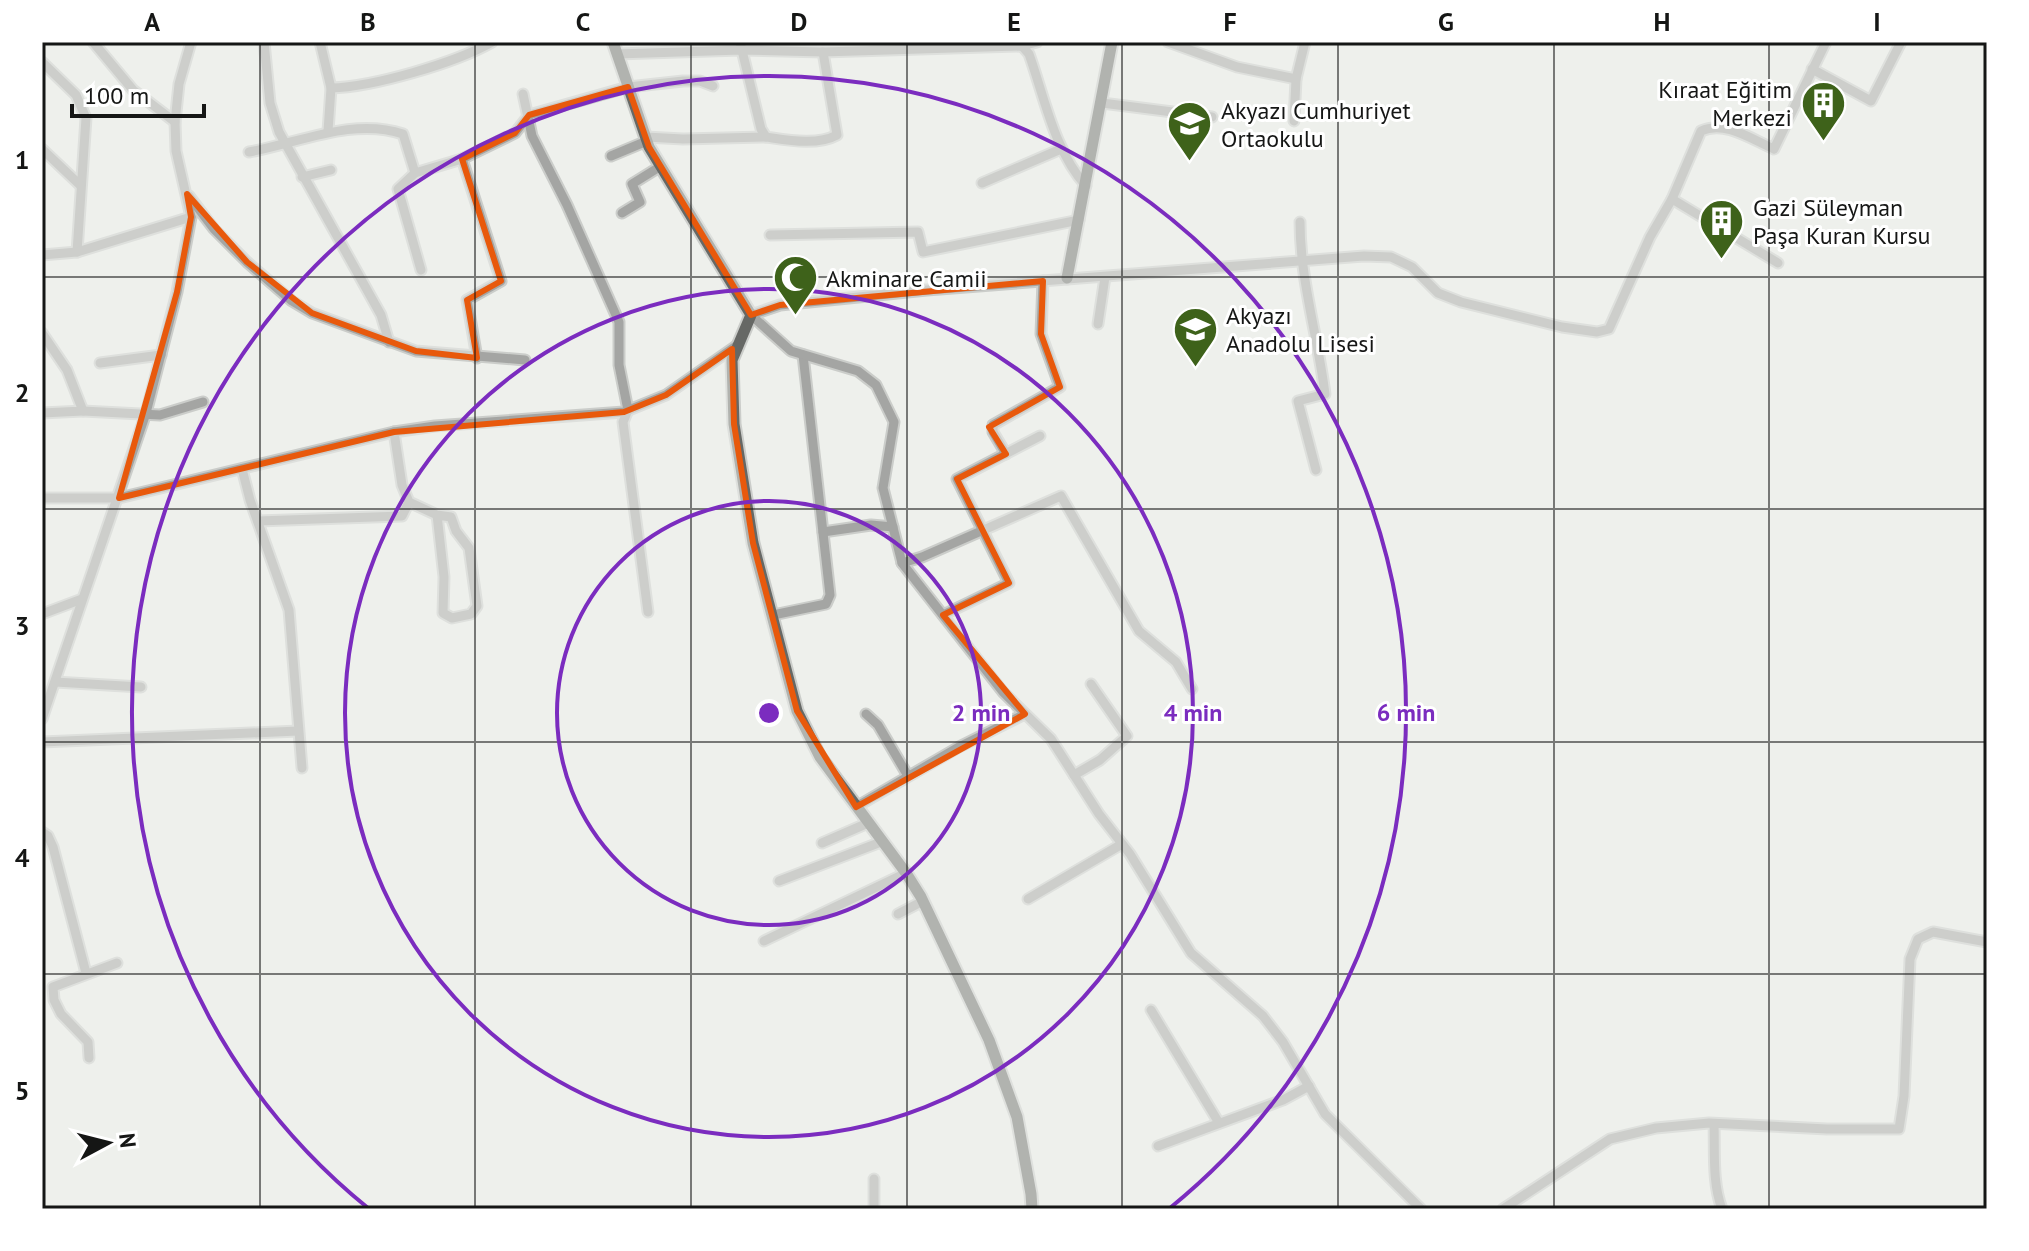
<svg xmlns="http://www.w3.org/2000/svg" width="2029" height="1251" font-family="'PT Sans',sans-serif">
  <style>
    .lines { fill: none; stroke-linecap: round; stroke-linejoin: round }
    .minor-casing { stroke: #cbcdca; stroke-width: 13 }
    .major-casing { stroke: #cbcdca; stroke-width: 15 }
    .minor { stroke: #a4a5a3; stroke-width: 9 }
    .major { stroke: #666865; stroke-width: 11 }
    .marked { fill: none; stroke: #e8590c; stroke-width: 6; stroke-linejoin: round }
    .grid { fill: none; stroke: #151615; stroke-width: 2; stroke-opacity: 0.55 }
    .ring { fill: none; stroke: #7b2cbf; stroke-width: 4 }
    .labels { text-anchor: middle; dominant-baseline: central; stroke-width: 6; stroke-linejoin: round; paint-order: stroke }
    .poi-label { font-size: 24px; fill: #151615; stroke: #fff; text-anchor: start }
    .centre { fill: #7b2cbf; stroke: #fff; stroke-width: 4 }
    .ring-label { font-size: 24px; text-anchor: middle; font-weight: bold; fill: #7b2cbf; stroke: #fff; stroke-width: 6; stroke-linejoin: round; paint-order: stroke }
    .neatline { fill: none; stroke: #151615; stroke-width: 3 }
    .grid-label { font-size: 26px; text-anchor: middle; font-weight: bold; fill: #151615 }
  </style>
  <rect width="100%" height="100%" fill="#eef0ec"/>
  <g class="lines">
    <defs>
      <g id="minor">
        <path d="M93 42 133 90 175 122"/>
        <path d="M264 42 270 103 279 132 381 315 389 342"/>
        <path d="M320 42 331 88 328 131"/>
        <path d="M740 42 761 129 766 137C787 140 817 146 837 135L823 52"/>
        <path d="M1168 42 1237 67 1296 79"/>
        <path d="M1022 46 1029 54C1045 99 1054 150 1086 186"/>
        <path d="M617 54 741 50 823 52 1022 46 1037 42"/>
        <path d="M42 62 76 95 86 118 77 252"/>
        <path d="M1812 69 1871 101 1901 42"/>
        <path d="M331 88C373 87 455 63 492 42"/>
        <path d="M523 94 532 136 567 205 619 322V365L628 410 623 422 648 612"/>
        <path d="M1102 103 1212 117"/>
        <path d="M1294 121 1296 79 1305 42"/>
        <path d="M646 137 683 139 766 137"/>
        <path d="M42 149 80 185"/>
        <path d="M249 152C299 143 353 117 403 134L415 173"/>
        <path d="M611 156 647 141"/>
        <path d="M462 159 501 281 467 300 477 358"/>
        <path d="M302 177 331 170"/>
        <path d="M982 183 1061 149"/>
        <path d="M189 196 214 229 247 262 292 301 312 313 416 351 525 360"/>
        <path d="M1672 199 1778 263"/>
        <path d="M622 213 640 202 632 184 661 166"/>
        <path d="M1300 222C1300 280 1318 337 1325 394L1298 401 1316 470"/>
        <path d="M770 235 918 232 923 252 1079 220"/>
        <path d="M42 255 77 252 191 217"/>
        <path d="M421 270 398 189 415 173 462 159 515 133 529 115 628 87 683 81H700L713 86"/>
        <path d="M1098 324 1105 277"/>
        <path d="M42 333 67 370 83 411 42 413"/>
        <path d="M100 363 161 355"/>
        <path d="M83 411 160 415 203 402"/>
        <path d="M394 432 402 485 409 502 437 515 451 517 456 531 469 548 477 606 471 614 452 618 443 613 444 577 437 515"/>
        <path d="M1006 454 993 432V425L1060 387 1041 334 1043 281"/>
        <path d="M242 469 250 500 289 610 302 768"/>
        <path d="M42 498H119L394 432 435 426 624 412 666 395 739 344"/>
        <path d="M258 521 402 516 409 502"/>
        <path d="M823 532 871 525 893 527"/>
        <path d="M902 563 922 557 1061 496 1139 631 1176 662 1192 689"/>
        <path d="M42 614 82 599"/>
        <path d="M773 615 826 604 830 595 803 355"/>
        <path d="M943 615 1009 583 957 479 1040 436"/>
        <path d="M55 682 141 687"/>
        <path d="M866 714 878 725 908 776"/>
        <path d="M42 719 146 413 177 292 191 217 176 151 175 122 179 84 191 42"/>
        <path d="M42 742 298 731"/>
        <path d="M1074 775 1100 760 1127 736 1091 684"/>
        <path d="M856 807 959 747 1025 714"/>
        <path d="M42 832 48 836 53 847 86 973"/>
        <path d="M822 843 868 823"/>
        <path d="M779 881 881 842"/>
        <path d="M1028 899 1122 844"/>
        <path d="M898 914 923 901"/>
        <path d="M764 941 906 873"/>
        <path d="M1151 1010 1219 1123"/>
        <path d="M89 1058 88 1042 61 1014 54 1000 53 987 117 963"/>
        <path d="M1714 1124C1715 1151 1712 1183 1722 1209"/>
        <path d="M1158 1146 1283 1100 1309 1086"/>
        <path d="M874 1179V1209"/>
        <path d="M1421 1209 1325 1114 1283 1042 1263 1016 1191 953 1130 854 1099 814 1051 739 1003 692 902 563 883 488 894 422 876 385 858 371 791 351 751 315 780 305 927 290 1364 256 1391 257 1412 267 1438 293 1461 302 1562 327 1597 332 1609 329 1650 237 1672 199 1701 131C1725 120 1751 139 1774 149L1826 42"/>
        <path d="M1503 1209 1610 1139 1656 1128 1709 1123 1827 1129H1899L1904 1096 1910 959 1918 939 1933 932 1987 942"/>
      </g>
      <g id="major">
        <path d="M613 42 649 147 751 315 732 360 734 424 753 543 797 711 820 757 906 873 921 897 989 1040 1017 1117 1031 1194 1032 1209"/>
        <path d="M1067 278 1112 42"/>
      </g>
    </defs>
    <use href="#minor" class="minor-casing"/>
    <use href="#major" class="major-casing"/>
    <use href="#minor" class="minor"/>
    <use href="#major" class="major"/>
  </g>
  <path d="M0 0H2029V1251H0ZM628 87 649 147 751 315 780 305 1043 281 1041 334 1060 387 989 427 1006 454 957 479 1009 583 943 615 1025 714 856 807 797 711 753 543 734 424 732 349 666 395 624 412 394 432 119 498 177 292 191 217 187 194 247 262 312 313 416 351 477 358 467 300 501 281 462 159 515 133 529 115Z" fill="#eef0ec" fill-opacity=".55" fill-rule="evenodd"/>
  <path class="marked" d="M628 87 649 147 751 315 780 305 1043 281 1041 334 1060 387 989 427 1006 454 957 479 1009 583 943 615 1025 714 856 807 797 711 753 543 734 424 732 349 666 395 624 412 394 432 119 498 177 292 191 217 187 194 247 262 312 313 416 351 477 358 467 300 501 281 462 159 515 133 529 115Z"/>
  <path class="grid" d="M260 42V1209M475 42V1209M691 42V1209M907 42V1209M1122 42V1209M1338 42V1209M1554 42V1209M1769 42V1209M42 277H1987M42 509H1987M42 742H1987M42 974H1987"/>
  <g class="ring">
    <circle cx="769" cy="713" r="212"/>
    <circle cx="769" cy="713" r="424"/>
    <path d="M368 1208A637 637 0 1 1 1170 1208"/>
  </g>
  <defs>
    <symbol id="building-pin" viewBox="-11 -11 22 30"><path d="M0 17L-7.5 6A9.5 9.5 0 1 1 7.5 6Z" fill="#3e621a" stroke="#fff"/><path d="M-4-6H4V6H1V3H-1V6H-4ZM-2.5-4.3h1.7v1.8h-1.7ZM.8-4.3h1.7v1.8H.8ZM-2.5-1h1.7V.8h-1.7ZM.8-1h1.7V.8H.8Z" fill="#fff"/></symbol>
    <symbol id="school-pin" viewBox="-11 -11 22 30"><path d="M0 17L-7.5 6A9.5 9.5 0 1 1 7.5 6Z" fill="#3e621a" stroke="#fff"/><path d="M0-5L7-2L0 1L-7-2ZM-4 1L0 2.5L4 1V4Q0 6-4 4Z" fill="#fff"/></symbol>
    <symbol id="mosque-pin" viewBox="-11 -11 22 30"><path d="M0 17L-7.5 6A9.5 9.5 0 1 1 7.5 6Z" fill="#3e621a" stroke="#fff"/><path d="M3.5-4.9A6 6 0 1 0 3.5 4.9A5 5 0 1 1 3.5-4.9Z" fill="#fff"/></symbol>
  </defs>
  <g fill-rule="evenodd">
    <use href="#building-pin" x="1798" y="78" width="51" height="69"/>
    <use href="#school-pin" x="1164" y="98" width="51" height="69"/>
    <use href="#building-pin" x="1696" y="196" width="51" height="69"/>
    <use href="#mosque-pin" x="770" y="252" width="51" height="69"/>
    <use href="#school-pin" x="1170" y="304" width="51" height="69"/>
  </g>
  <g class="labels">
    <g class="poi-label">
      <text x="1792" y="89" text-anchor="end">Kıraat Eğitim<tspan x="1792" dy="28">Merkezi</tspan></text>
      <text x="1221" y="110">Akyazı Cumhuriyet<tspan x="1221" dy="28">Ortaokulu</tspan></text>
      <text x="1753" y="207">Gazi Süleyman<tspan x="1753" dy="28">Paşa Kuran Kursu</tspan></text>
      <text x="826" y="278">Akminare Camii</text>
      <text x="1226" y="315">Akyazı<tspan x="1226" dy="28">Anadolu Lisesi</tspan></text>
    </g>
  </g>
  <circle cx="769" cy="713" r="12" class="centre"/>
  <g class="ring-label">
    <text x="981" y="721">2 min</text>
    <text x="1193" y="721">4 min</text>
    <text x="1406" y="721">6 min</text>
  </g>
  <rect width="2029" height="1251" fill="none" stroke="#ffffff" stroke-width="88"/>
  <g transform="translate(108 1143) rotate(83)" stroke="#ffffff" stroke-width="6" paint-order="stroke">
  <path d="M0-6L14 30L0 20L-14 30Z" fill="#151615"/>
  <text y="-12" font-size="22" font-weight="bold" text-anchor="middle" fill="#151615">N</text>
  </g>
  <path d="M72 104v12h132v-12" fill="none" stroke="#151615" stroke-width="4"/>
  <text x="84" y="104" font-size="24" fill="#151615" stroke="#ffffff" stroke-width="6" paint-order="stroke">100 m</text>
  <rect x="44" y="44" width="1941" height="1163" class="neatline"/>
  <g class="grid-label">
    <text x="152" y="31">A</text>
    <text x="368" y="31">B</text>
    <text x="583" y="31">C</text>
    <text x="799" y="31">D</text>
    <text x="1014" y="31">E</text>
    <text x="1230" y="31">F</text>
    <text x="1446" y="31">G</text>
    <text x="1662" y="31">H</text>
    <text x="1877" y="31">I</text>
    <text x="22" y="169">1</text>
    <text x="22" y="402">2</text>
    <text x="22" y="635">3</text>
    <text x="22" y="867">4</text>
    <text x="22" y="1100">5</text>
  </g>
</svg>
